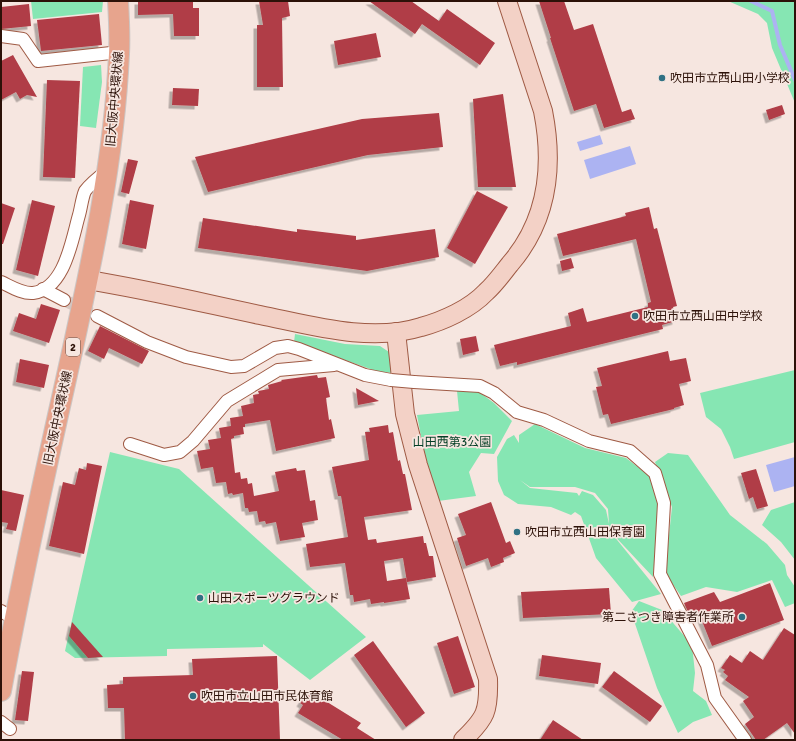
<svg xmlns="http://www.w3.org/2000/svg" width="796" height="741" font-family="Signika,'Noto Sans JP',sans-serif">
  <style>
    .green { fill: #86e6b3; fill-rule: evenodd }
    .water { fill: #acb3f2 }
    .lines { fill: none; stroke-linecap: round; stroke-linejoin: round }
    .stream { stroke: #acb3f2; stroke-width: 4 }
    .building { fill: #b03d46; filter: url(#shadow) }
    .street-tunnel { stroke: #d8c6c0; stroke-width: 12; stroke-dasharray: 12 6; stroke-linecap: butt }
    .street-casing { stroke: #9f5a44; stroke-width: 14 }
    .secondary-casing { stroke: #9f5a44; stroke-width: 20 }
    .primary-casing { stroke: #ccc6c4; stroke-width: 22 }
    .street { stroke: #fff; stroke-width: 12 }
    .secondary { stroke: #f3d1c6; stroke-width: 18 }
    .primary { stroke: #e7a48d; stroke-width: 20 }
    .street-bridge-casing { stroke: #9f5a44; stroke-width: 14; stroke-linecap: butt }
    .street-bridge { stroke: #fff; stroke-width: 12 }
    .poi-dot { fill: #307184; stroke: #f6e6e0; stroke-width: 1.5 }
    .labels { text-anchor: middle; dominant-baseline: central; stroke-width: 3.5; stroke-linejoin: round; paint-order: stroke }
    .shield { fill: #f6e6e0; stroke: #695149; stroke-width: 1 }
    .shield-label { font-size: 11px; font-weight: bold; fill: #2c1108 }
    .poi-label { font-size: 12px; fill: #2c1108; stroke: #f6e6e0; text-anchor: start }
    .street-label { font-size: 12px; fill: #2c1108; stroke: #f6e6e0 }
    .park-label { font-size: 12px; fill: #043f26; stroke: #f6e6e0 }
  </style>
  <defs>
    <filter id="shadow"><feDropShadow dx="-3.5" dy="3.5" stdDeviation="0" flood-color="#0004"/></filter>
  </defs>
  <rect width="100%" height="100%" fill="#f6e6e0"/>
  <g class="green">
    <path d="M31 1H103L102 12 33 19Z"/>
    <path d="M728 1H795V103L772 48 767 23 758 14Z"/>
    <path d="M101 65 102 82 96 128 80 126 83 67Z"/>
    <path d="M295 334 345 344 380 346 389 352 392 373 376 371 294 342Z"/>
    <path d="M795 370V442L734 459 730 447 721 429 706 417 700 393Z"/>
    <path d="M457 391 479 392 494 403 512 421 494 454 481 453 469 472 476 496 438 501 425 458 417 415 459 411Z"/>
    <path d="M535 424 585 448 626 458 651 477 659 505 653 577 609 530 661 594 632 602 596 558 581 516 575 512 571 515 551 507 518 504 504 495 498 481 497 457 507 439 514 435 519 443V435ZM520 480 530 487H575L595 493 608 509 609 524 606 510 593 495 582 491 579 496 577 493 530 488Z"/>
    <path d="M110 452 179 469 366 637 310 680 263 644V647L167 649V656L75 658 65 651Z"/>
    <path d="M668 453 688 455 730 515 767 544 785 565 787 575 795 587V603L785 607 772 580 737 592 706 587 681 596 665 573 672 507 655 462Z"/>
    <path d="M795 502V560L781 542 762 525 771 510Z"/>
    <path d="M639 601 662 610 692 645 695 673 693 691 706 701 712 715 693 722 678 733 657 688 631 612Z"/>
  </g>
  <g class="water">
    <path d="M600 135 603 144 580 151 577 142Z"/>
    <path d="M630 146 636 164 590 179 584 160Z"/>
    <path d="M795 457V486L774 492 766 465Z"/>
  </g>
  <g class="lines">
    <path class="stream" d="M751 1 772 11 780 45 795 80"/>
  </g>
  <g class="building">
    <path d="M138 1H193V8H199V36H174L173 14 138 15Z"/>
    <path d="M259 1H288L290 16 282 18 283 87H257V25H263Z"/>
    <path d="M369 1H411L439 21 447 9 495 43 480 65 422 24 415 34Z"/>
    <path d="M539 1H564L574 30 593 24 622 112 631 109 635 119 604 128 596 104 574 111 550 38H551Z"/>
    <path d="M29 4 31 26 1 29V7Z"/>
    <path d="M99 14 102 45 41 51 37 20Z"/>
    <path d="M376 33 381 57 338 65 334 41Z"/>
    <path d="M13 55 37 97 27 95 20 99 16 92 1 100V61Z"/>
    <path d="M47 80 80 81 75 178 43 177Z"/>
    <path d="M173 88 199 89 198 106 172 105Z"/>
    <path d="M503 94 516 187H478L473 99Z"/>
    <path d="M782 105 785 114 769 120 766 110Z"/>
    <path d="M439 113 443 147 368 155 208 192 195 157 362 119Z"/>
    <path d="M128 159 138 161 129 194 121 192Z"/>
    <path d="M477 191 508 207 475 264 447 248Z"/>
    <path d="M32 200 55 206 38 276 16 270Z"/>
    <path d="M130 200 154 205 146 249 122 244Z"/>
    <path d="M1 203 15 208 3 244H1Z"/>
    <path d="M649 207 654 229 657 228 677 306 673 307 676 321 662 325 663 329 517 365V362L500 366 494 345 571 326 568 313 583 308 587 322 648 307V303L651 302 636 239 563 256 557 234 626 216 625 213Z"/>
    <path d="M203 218 297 232V229L356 236V240L435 229 439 257 367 271 198 248Z"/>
    <path d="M571 258 574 268 562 271 560 261Z"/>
    <path d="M41 304 60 310 49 343 13 331 19 313 36 319Z"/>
    <path d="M100 326 149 351 142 364 109 348 104 359 88 351Z"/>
    <path d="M476 336 479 351 463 355 460 339Z"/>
    <path d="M668 351 670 361 686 358 691 381 679 384 684 405 674 408V409L611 424 608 414 603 415 596 387 602 386 597 368Z"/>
    <path d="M20 359 49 365 44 388 16 382Z"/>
    <path d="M317 375 318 378 326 377 330 397 326 398 329 420 331 419 335 438 276 451 270 420 245 424V427H243L244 434 234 436V438L231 439 235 473 240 472 241 479 247 478 248 484 252 483 254 496 279 491 275 472 296 468 297 471 305 470 310 501 315 500 318 520 302 523 305 537 280 541 276 522 266 524 265 521 259 522 257 511 249 512 248 508H245L243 493 233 495 232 493 228 494 226 482 216 483 213 467 201 469 197 451 210 449 208 440 221 438 219 428 231 426 230 418 243 416 241 406 254 403 253 395 259 394 258 391 269 389 268 385 282 381 281 380Z"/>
    <path d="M356 388 379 401 358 405Z"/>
    <path d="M388 425 389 433 393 432 398 461 400 460 403 474H405L412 510 364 517 368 540 376 539 377 543 423 536 424 543H426L429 556H433L436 577 407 582 403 558 384 561 387 581 406 578 410 599 384 603V602L371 604 370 599 354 602 353 595H350L345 563 310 567 306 544 348 537 341 496H338L332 467 369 460 365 432H370L369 428Z"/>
    <path d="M87 463 102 466 84 554 49 546 63 482 75 485 79 468 86 470Z"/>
    <path d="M756 469 768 506 757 509 753 497 749 499 741 473Z"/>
    <path d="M1 490 24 495 16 531 6 529 8 523 1 522Z"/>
    <path d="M491 502 506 543 510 541 515 553 503 558 504 562 491 567 488 558 466 566 457 538 466 535 458 514Z"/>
    <path d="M770 583 784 620 712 646 698 611 689 614 684 603 714 592 720 602Z"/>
    <path d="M609 588 611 614 523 618 521 592Z"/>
    <path d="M72 622 103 657 88 658 69 636Z"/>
    <path d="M784 628 795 635V734L787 723 763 740H756L745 724 754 717 743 701 749 697 725 680 728 676 723 672 725 670 721 668 730 655 742 663 750 651 763 660Z"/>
    <path d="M458 636 475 687 454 694 437 643Z"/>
    <path d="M373 641 425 713 406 727 354 655Z"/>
    <path d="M542 655 601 663 598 684 539 676Z"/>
    <path d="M277 656 280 740H125L124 708H108L107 685 123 684V677L193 675 192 659Z"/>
    <path d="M22 671 34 672 28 721 15 720Z"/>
    <path d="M614 671 662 706 650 722 602 687Z"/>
    <path d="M311 692 361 723 357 728 376 740H343L298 713 303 705 300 703 306 694 309 695Z"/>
    <path d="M553 720 583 740H540Z"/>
  </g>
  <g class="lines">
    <path class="street-tunnel" d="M64 300 97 316"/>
    <defs>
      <g id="street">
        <path d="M1 36 23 39 38 61 120 52"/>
        <path d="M1 282C10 286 22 294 33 293 65 289 72 239 79 215 81 208 82 198 85 191 91 183 100 176 108 170"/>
        <path d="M43 289 64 300"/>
        <path d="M97 316 147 342 186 357 231 367 244 366 275 348 288 346 299 349 365 375 391 380"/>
        <path d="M414 382 480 386 494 393 517 412 544 420 589 441 630 451 655 473 664 503 660 574 707 665 715 698 745 740"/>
        <path d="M130 444 164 455 180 452 193 441 227 401 278 370 334 365"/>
        <path d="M1 611 14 619"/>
        <path d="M1 722 10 729"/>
      </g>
      <g id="secondary">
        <path d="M87 280C145 289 203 303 260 315 310 325 370 343 421 327 443 321 470 309 486 292 495 284 502 274 510 264 548 220 554 167 543 111L507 1"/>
        <path d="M396 332 405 414 418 465 488 679C489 711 486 718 463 740"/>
      </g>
      <path id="primary" d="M1 691C20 588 42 486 65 384 89 275 114 165 119 54 120 36 119 18 118 1"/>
    </defs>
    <use href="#street" class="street-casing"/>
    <use href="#secondary" class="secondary-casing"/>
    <use href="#primary" class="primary-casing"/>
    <use href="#street" class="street"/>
    <use href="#secondary" class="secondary"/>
    <use href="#primary" class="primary"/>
    <defs>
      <path id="street-bridge" d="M391 380 414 382"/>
    </defs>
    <use href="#street-bridge" class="street-bridge-casing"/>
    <use href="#street-bridge" class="street-bridge"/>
  </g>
  <g class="poi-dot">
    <circle cx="662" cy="78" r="4"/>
    <circle cx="635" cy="316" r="4"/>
    <circle cx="517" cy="532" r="4"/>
    <circle cx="200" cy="598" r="4"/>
    <circle cx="742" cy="617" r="4"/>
    <circle cx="193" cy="696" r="4"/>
  </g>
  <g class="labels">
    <rect class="shield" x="66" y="338" width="14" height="18" rx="3"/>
    <g class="shield-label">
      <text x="73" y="347">2</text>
    </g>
    <g class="poi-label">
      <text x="670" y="78">吹田市立西山田小学校</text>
      <text x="643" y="316">吹田市立西山田中学校</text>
      <text x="525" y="532">吹田市立西山田保育園</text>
      <text x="208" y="598">山田スポーツグラウンド</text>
      <text x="734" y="617" text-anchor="end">第二さつき障害者作業所</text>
      <text x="201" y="696">吹田市立山田市民体育館</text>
    </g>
    <g class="street-label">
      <text transform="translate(115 99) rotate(-85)">旧大阪中央環状線</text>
      <text transform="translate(58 418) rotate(-78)">旧大阪中央環状線</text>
    </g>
    <g class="park-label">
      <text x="452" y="442">山田西第3公園</text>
    </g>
  </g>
  <rect width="796" height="741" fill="none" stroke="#2c1108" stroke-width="4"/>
</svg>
